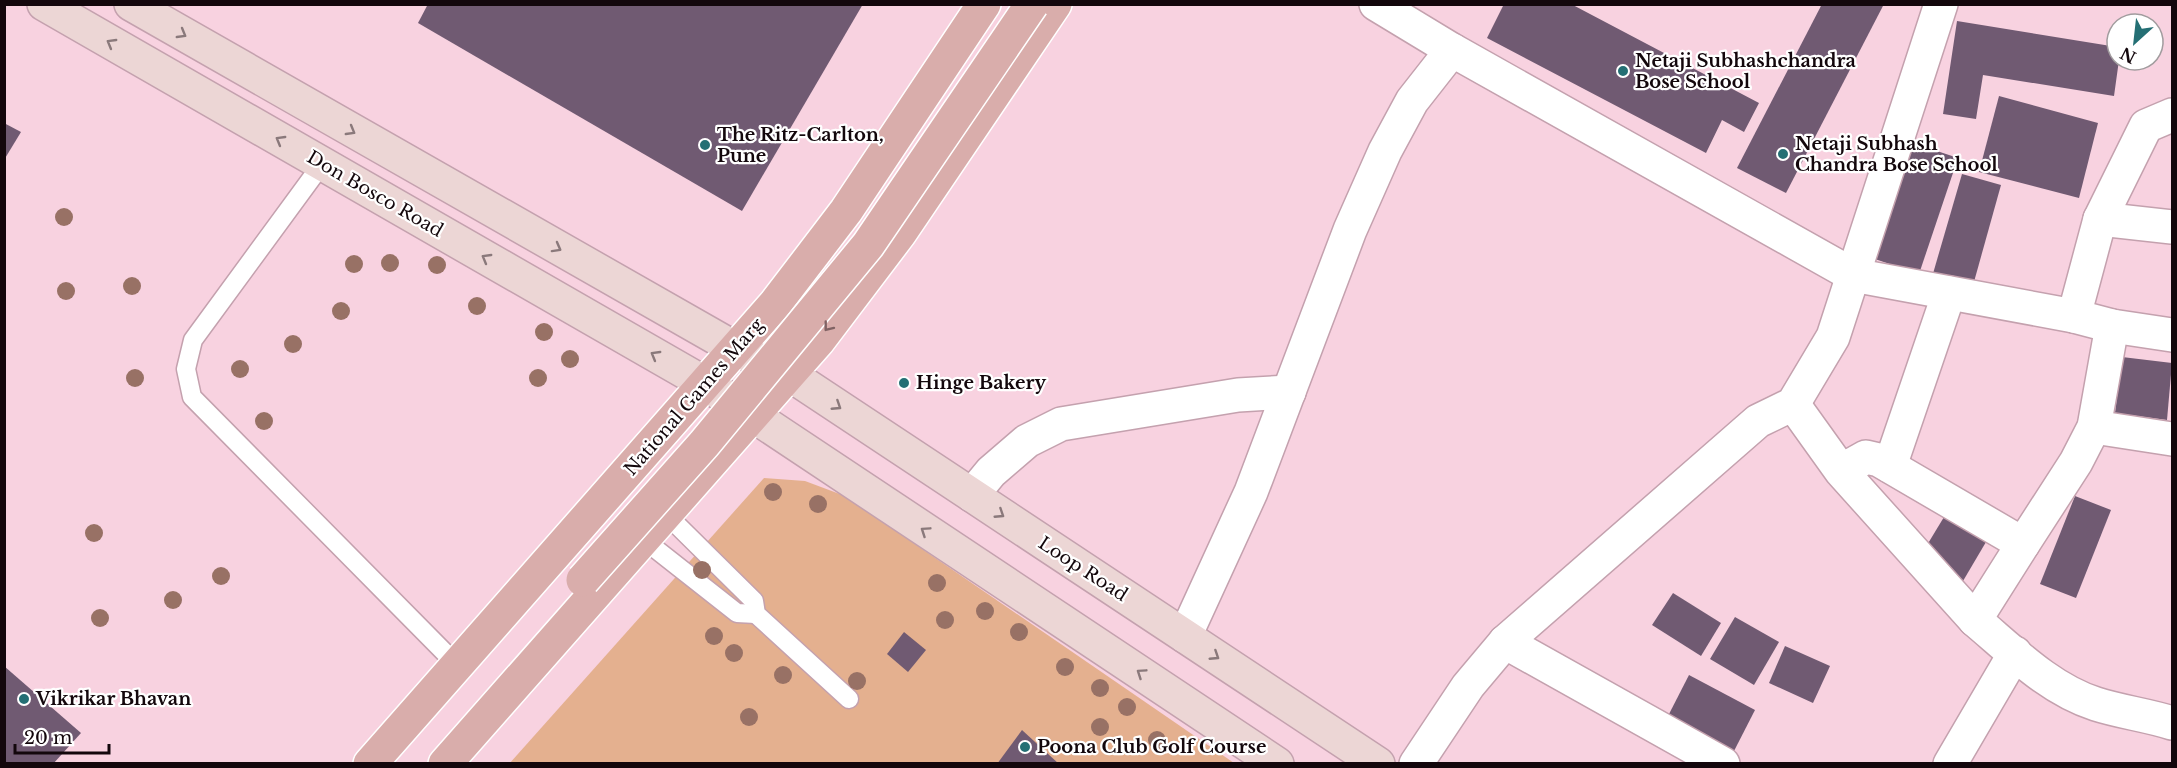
<svg xmlns="http://www.w3.org/2000/svg" width="2177" height="768" font-family="'Libre Baskerville',serif">
  <style>
    .green { fill: #e4b08f }
    .building { fill: #705a72 }
    .lines { fill: none; stroke-linecap: round; stroke-linejoin: round }
    .service-casing { stroke: #c4a1ae; stroke-width: 21 }
    .minor-casing { stroke: #c4a1ae; stroke-width: 36 }
    .secondary-casing { stroke: #c4a1ae; stroke-width: 36 }
    .primary-casing { stroke: #fff; stroke-width: 36 }
    .service { stroke: #fff; stroke-width: 18 }
    .minor { stroke: #fff; stroke-width: 33 }
    .secondary { stroke: #ecd6d5; stroke-width: 33 }
    .primary { stroke: #d9adab; stroke-width: 33 }
    .primary-bridge-casing { stroke: #fff; stroke-width: 36; stroke-linecap: butt }
    .primary-bridge { stroke: #d9adab; stroke-width: 33 }
    .tree { fill: #987165 }
    .oneway { stroke: #8a797b }
    .oneway2 { stroke: #806263 }
    .poi-dot { fill: #246f74; stroke: #fff; stroke-width: 2 }
    .labels { text-anchor: middle; dominant-baseline: central; stroke-width: 4.5; stroke-linejoin: round; paint-order: stroke }
    .poi-label { font-size: 18px; font-weight: bold; fill: #13070c; stroke: #fff; text-anchor: start }
    .street-label { font-size: 18px; fill: #13070c; stroke: #fff }
  </style>
  <rect width="100%" height="100%" fill="#f8d2e0"/>
  <path class="green" d="M764 478 805 481 845 496 1234 763 509 764Z"/>
  <g class="building">
    <path d="M428 4H863L742 211 418 23Z"/>
    <path d="M1504 4H1571L1759 103 1744 132 1722 120 1706 153 1487 38Z"/>
    <path d="M1822 4H1884L1786 193 1737 168Z"/>
    <path d="M1957 21 2117 47V60H2119L2114 96 1983 75 1976 119 1943 114Z"/>
    <path d="M1999 96 2098 123 2079 198 1979 172Z"/>
    <path d="M4 123 21 132 4 160Z"/>
    <path d="M1910 142 1958 158 1919 274 1872 258Z"/>
    <path d="M1962 174 2001 185 1972 289 1932 277Z"/>
    <path d="M2122 357 2172 363 2167 420 2115 413Z"/>
    <path d="M2075 496 2111 510 2076 598 2040 584Z"/>
    <path d="M1944 517 1986 542 1963 581 1921 555Z"/>
    <path d="M1673 593 1721 623 1701 656 1652 625Z"/>
    <path d="M1735 617 1779 642 1754 685 1710 659Z"/>
    <path d="M904 632 926 650 908 672 887 654Z"/>
    <path d="M1785 646 1830 666 1813 703 1769 683Z"/>
    <path d="M4 666 81 733 53 764H4Z"/>
    <path d="M1689 675 1755 710 1734 751 1668 716Z"/>
    <path d="M1022 730 1059 764H997Z"/>
  </g>
  <g class="lines">
    <defs>
      <g id="service">
        <path d="M322 164 193 340 186 369 192 397 457 665"/>
        <path d="M665 513 754 601 756 614 849 699"/>
        <path d="M643 539 737 613 756 614"/>
      </g>
      <g id="minor">
        <path d="M1376 4 1452 50 1853 275 2074 316 2112 326 2172 335"/>
        <path d="M2100 219 2172 227"/>
        <path d="M2074 316 2100 219 2146 126 2172 115"/>
        <path d="M1793 404 1841 471 1975 620 2023 544 1879 460 1866 457 1841 471"/>
        <path d="M2094 427 2172 439"/>
        <path d="M1890 466 1949 293"/>
        <path d="M972 495 991 472 1027 441 1061 424 1238 395 1289 392"/>
        <path d="M2023 544 2076 462 2094 427 2112 326"/>
        <path d="M1975 620C2012 651 2049 689 2096 704 2121 712 2147 715 2172 723"/>
        <path d="M1185 636 1251 492 1350 230 1385 151 1412 101 1452 50"/>
        <path d="M1505 642 1723 764"/>
        <path d="M1416 764 1468 686 1505 642 1758 421 1793 404 1833 337 1941 4"/>
        <path d="M1950 764 2015 653"/>
      </g>
      <g id="secondary">
        <path d="M44 4 706 384 1277 764"/>
        <path d="M131 4 736 349 789 374 1378 764"/>
      </g>
      <g id="primary">
        <path d="M370 764 775 304 846 211 984 4"/>
        <path d="M445 764 819 340 900 233 1055 4"/>
      </g>
    </defs>
    <use href="#service" class="service-casing"/>
    <use href="#minor" class="minor-casing"/>
    <use href="#secondary" class="secondary-casing"/>
    <use href="#primary" class="primary-casing"/>
    <use href="#service" class="service"/>
    <use href="#minor" class="minor"/>
    <use href="#secondary" class="secondary"/>
    <use href="#primary" class="primary"/>
    <defs>
      <path id="primary-bridge" d="M583 580 704 444 868 245 1032 4"/>
    </defs>
    <use href="#primary-bridge" class="primary-bridge-casing"/>
    <use href="#primary-bridge" class="primary-bridge"/>
  </g>
  <g class="tree">
    <circle cx="64" cy="217" r="9"/>
    <circle cx="390" cy="263" r="9"/>
    <circle cx="354" cy="264" r="9"/>
    <circle cx="437" cy="265" r="9"/>
    <circle cx="132" cy="286" r="9"/>
    <circle cx="66" cy="291" r="9"/>
    <circle cx="477" cy="306" r="9"/>
    <circle cx="341" cy="311" r="9"/>
    <circle cx="544" cy="332" r="9"/>
    <circle cx="293" cy="344" r="9"/>
    <circle cx="570" cy="359" r="9"/>
    <circle cx="240" cy="369" r="9"/>
    <circle cx="135" cy="378" r="9"/>
    <circle cx="538" cy="378" r="9"/>
    <circle cx="264" cy="421" r="9"/>
    <circle cx="773" cy="492" r="9"/>
    <circle cx="818" cy="504" r="9"/>
    <circle cx="94" cy="533" r="9"/>
    <circle cx="702" cy="570" r="9"/>
    <circle cx="221" cy="576" r="9"/>
    <circle cx="937" cy="583" r="9"/>
    <circle cx="173" cy="600" r="9"/>
    <circle cx="985" cy="611" r="9"/>
    <circle cx="100" cy="618" r="9"/>
    <circle cx="945" cy="620" r="9"/>
    <circle cx="1019" cy="632" r="9"/>
    <circle cx="714" cy="636" r="9"/>
    <circle cx="734" cy="653" r="9"/>
    <circle cx="1065" cy="667" r="9"/>
    <circle cx="783" cy="675" r="9"/>
    <circle cx="857" cy="681" r="9"/>
    <circle cx="1100" cy="688" r="9"/>
    <circle cx="1127" cy="707" r="9"/>
    <circle cx="749" cy="717" r="9"/>
    <circle cx="1100" cy="727" r="9"/>
    <circle cx="1157" cy="740" r="9"/>
  </g>
  <defs><path id="oneway-chevron" d="M-2-3.5L2.5 0L-2 3.5" fill="none" stroke-width="1.6" stroke-linecap="round" stroke-linejoin="round" transform="scale(1.5)"/></defs>
  <g class="oneway">
    <use href="#oneway-chevron" transform="translate(182 34) rotate(30)"/>
    <use href="#oneway-chevron" transform="translate(111 43) rotate(-150)"/>
    <use href="#oneway-chevron" transform="translate(351 131) rotate(30)"/>
    <use href="#oneway-chevron" transform="translate(280 140) rotate(-150)"/>
    <use href="#oneway-chevron" transform="translate(557 248) rotate(29)"/>
    <use href="#oneway-chevron" transform="translate(486 258) rotate(-150)"/>
    <use href="#oneway-chevron" transform="translate(655 355) rotate(-150)"/>
    <use href="#oneway-chevron" transform="translate(837 406) rotate(33)"/>
    <use href="#oneway-chevron" transform="translate(1000 514) rotate(33)"/>
    <use href="#oneway-chevron" transform="translate(925 531) rotate(-146)"/>
    <use href="#oneway-chevron" transform="translate(1215 656) rotate(33)"/>
    <use href="#oneway-chevron" transform="translate(1141 673) rotate(-146)"/>
  </g>
  <use class="oneway2" href="#oneway-chevron" transform="translate(828 327) rotate(128)"/>
  <g class="poi-dot">
    <circle cx="1623" cy="71" r="6"/>
    <circle cx="705" cy="145" r="6"/>
    <circle cx="1783" cy="154" r="6"/>
    <circle cx="904" cy="383" r="6"/>
    <circle cx="24" cy="699" r="6"/>
    <circle cx="1025" cy="747" r="6"/>
  </g>
  <g class="labels">
    <g class="poi-label">
      <text x="1635" y="61">Netaji Subhashchandra<tspan x="1635" dy="21">Bose School</tspan></text>
      <text x="717" y="135">The Ritz-Carlton,<tspan x="717" dy="21">Pune</tspan></text>
      <text x="1795" y="144">Netaji Subhash<tspan x="1795" dy="21">Chandra Bose School</tspan></text>
      <text x="916" y="383">Hinge Bakery</text>
      <text x="36" y="699">Vikrikar Bhavan</text>
      <text x="1037" y="747">Poona Club Golf Course</text>
    </g>
    <g class="street-label">
      <text transform="translate(375 194) rotate(30)">Don Bosco Road</text>
      <text transform="translate(694 397) rotate(-49)">National Games Marg</text>
      <text transform="translate(1083 569) rotate(33)">Loop Road</text>
    </g>
  </g>
  <rect width="2177" height="768" fill="none" stroke="#13070c" stroke-width="12"/>
  <g transform="translate(2135 42) rotate(207)"><circle r="28" fill="#ffffff" stroke="#a19c9e" stroke-width="1.5"/>
  <path d="M0-4.5L10 22L0 15L-10 22Z" fill="#246f74"/>
  <text y="-9" font-size="16" font-weight="bold" text-anchor="middle" fill="#13070c">N</text>
  </g>
  <path d="M15 744v9h94v-9" fill="none" stroke="#13070c" stroke-width="3"/>
  <text x="24" y="744" font-size="18" fill="#13070c" stroke="#ffffff" stroke-width="4.5" paint-order="stroke">20 m</text>
</svg>
